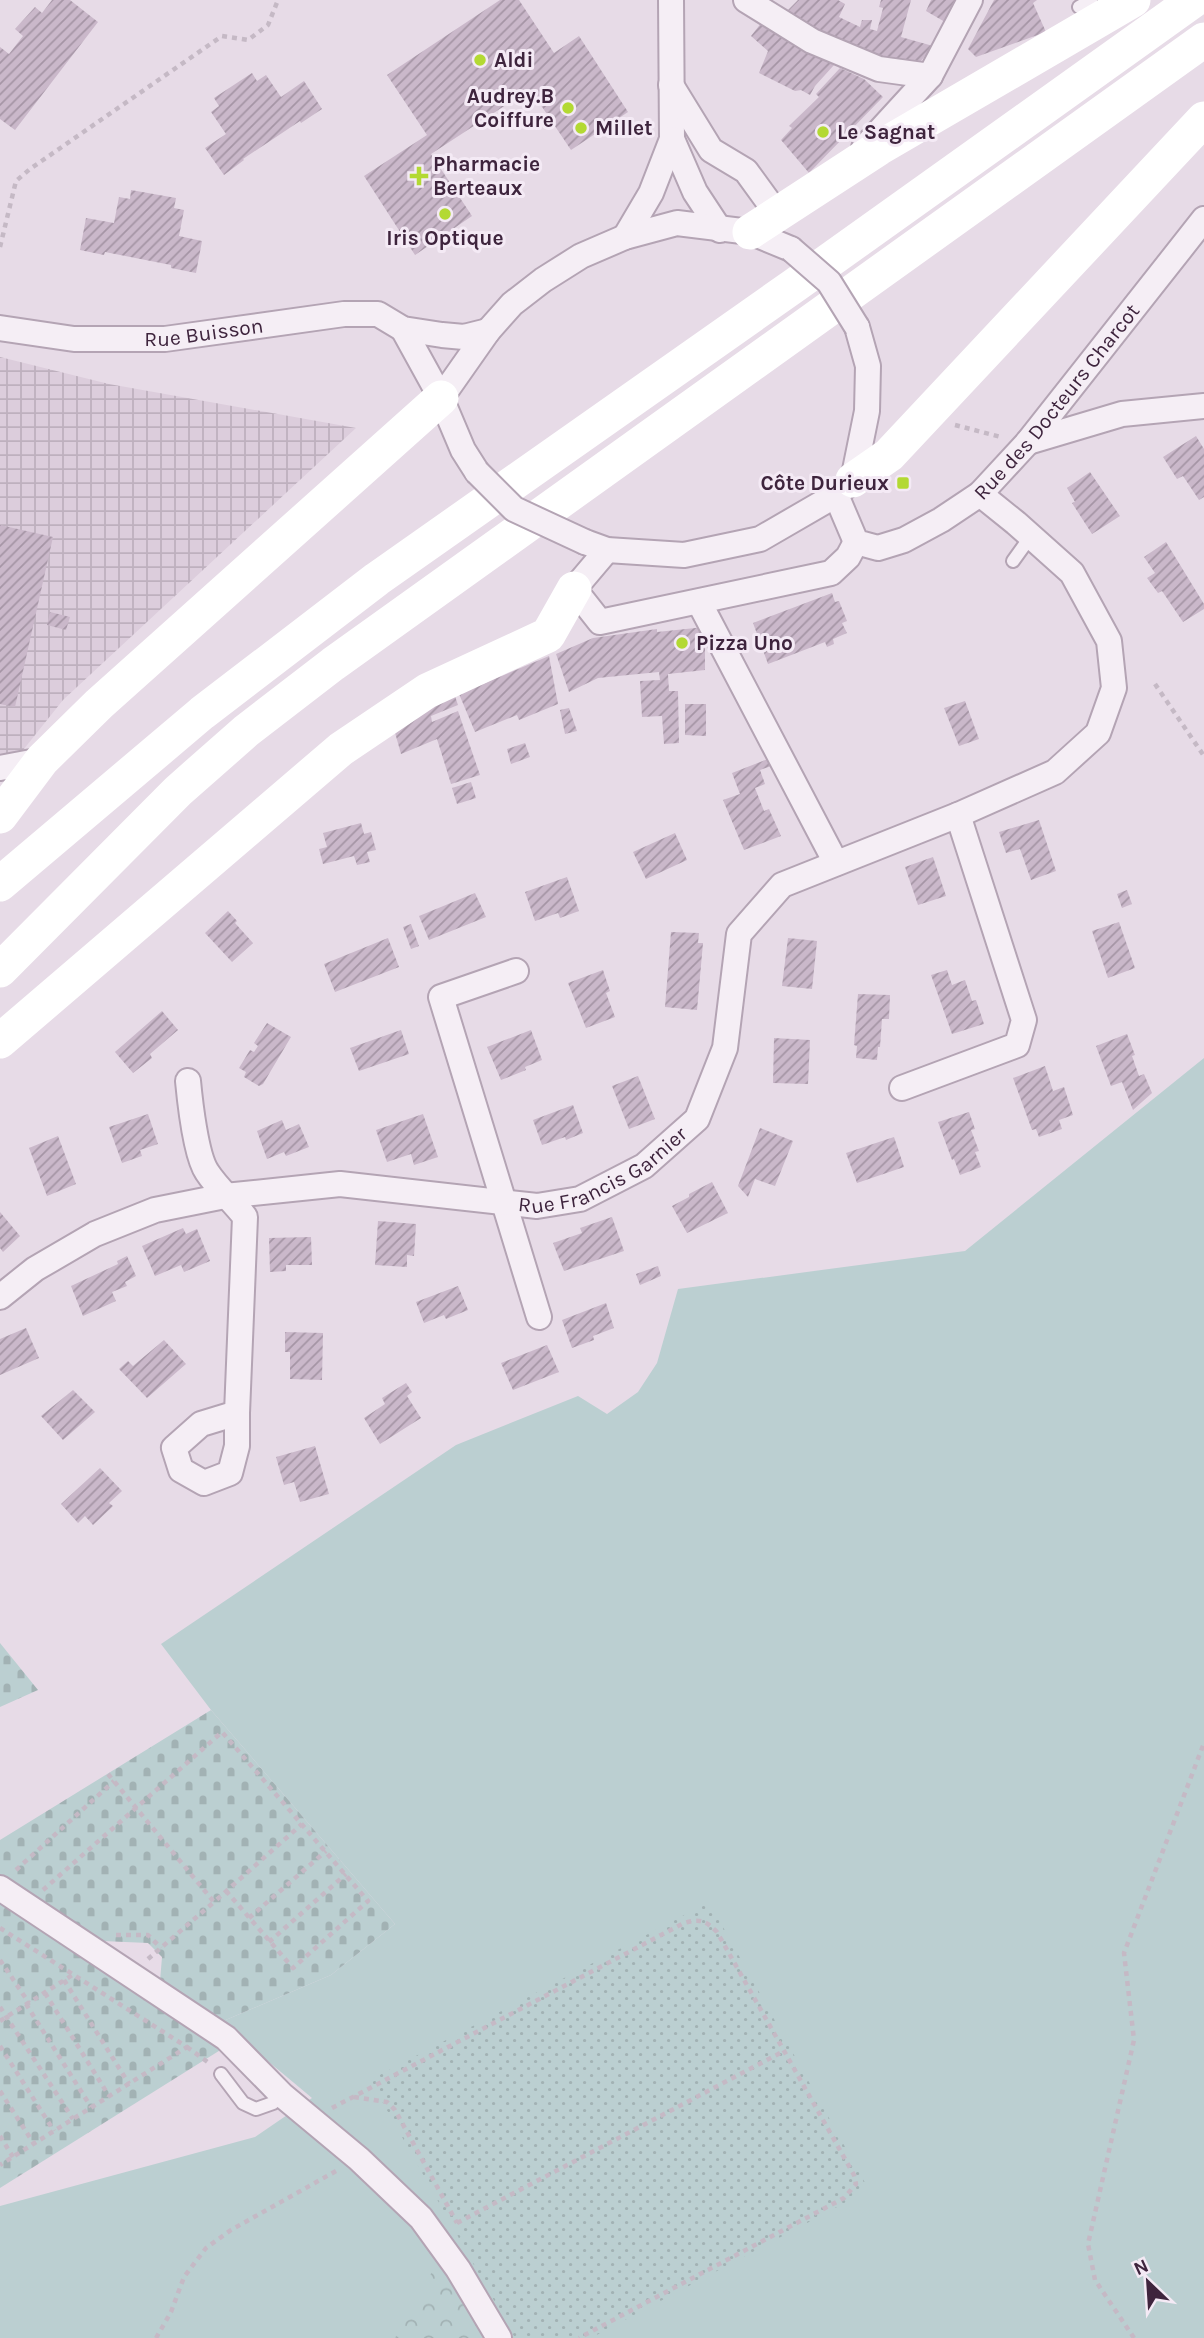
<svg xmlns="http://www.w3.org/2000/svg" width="1204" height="2338" font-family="Karla,sans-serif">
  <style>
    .industrial { fill: url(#industrial-grid) }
    .grass { fill: #bbcfd1 }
    .forest { fill: url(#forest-crowns) }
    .cemetery { fill: url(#cemetery-stones) }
    .garden { fill: url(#garden-dots) }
    .building { fill: url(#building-hatch) }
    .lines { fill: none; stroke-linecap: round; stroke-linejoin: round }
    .lane-casing { stroke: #b4a4b4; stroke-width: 16 }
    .street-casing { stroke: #b4a4b4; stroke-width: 28 }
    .path { stroke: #c5b9c5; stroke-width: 4.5; stroke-dasharray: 5 5; stroke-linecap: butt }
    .lane { stroke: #f5eef5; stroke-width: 12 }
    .street { stroke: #f5eef5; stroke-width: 24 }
    .secondary { stroke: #fff; stroke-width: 35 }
    .street-bridge-casing { stroke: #b4a4b4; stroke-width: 28; stroke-linecap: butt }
    .street-bridge { stroke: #f5eef5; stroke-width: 24 }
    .poi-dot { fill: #b3d933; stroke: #f4eaf5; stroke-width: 2.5 }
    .labels { text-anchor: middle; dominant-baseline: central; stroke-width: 6; stroke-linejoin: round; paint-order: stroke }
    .poi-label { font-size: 21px; font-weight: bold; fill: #3e243d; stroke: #f4eaf5; text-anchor: start }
    .street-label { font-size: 21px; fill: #3e243d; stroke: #f4eaf5 }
  </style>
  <defs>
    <pattern id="industrial-grid" width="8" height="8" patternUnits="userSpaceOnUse" patternTransform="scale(1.75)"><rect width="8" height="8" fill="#dccddc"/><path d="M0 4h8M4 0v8" fill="none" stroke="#beb0be"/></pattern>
    <pattern id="forest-crowns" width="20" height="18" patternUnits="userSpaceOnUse" patternTransform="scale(1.75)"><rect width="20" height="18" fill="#bbcfd1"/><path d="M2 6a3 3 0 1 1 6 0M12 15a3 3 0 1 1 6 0" fill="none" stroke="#a2b2b4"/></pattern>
    <pattern id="cemetery-stones" width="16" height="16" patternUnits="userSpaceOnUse" patternTransform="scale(1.75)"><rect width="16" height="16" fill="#bbcfd1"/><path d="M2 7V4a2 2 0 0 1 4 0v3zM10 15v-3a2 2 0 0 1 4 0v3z" fill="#a2b2b4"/></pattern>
    <pattern id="garden-dots" width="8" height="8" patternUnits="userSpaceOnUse" patternTransform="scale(1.75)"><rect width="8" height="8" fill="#bbcfd1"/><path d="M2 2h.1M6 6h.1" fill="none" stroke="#a2b2b4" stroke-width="1.8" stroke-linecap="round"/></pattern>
    <pattern id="building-hatch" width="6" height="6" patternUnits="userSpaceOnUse" patternTransform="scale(1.75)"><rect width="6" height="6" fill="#cab8ca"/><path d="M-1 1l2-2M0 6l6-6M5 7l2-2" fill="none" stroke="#a595a5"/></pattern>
  </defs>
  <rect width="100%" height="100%" fill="#e7dbe7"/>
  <path class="industrial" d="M0 357 109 384 356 428 63 700 0 779Z"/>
  <path class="grass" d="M1204 1058V2338H0V2206L255 2137 312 2098 221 2022 331 1975 395 1924 211 1710 161 1644 456 1445 578 1396 607 1414 638 1392 657 1363 678 1289 965 1251Z"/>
  <path class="forest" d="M437 2263 493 2338H395Z"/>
  <g class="cemetery">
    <path d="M0 1643 38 1690 0 1707Z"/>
    <path d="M211 1710 395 1924 331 1975 221 2022 160 1981 162 1957 148 1943 102 1941 0 1874V1840Z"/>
    <path d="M0 1902 222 2049 0 2188Z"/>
  </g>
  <path class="garden" d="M709 1902 869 2190 591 2338H515L370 2080Z"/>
  <g class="building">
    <path d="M52 0H70L98 22 15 130 0 119V47L9 54 23 36 15 29 35 7 42 13Z"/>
    <path d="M500 0H519L554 53 579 36 628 112 571 150 530 89 431 154 472 216 415 255 364 176 427 135 387 75Z"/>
    <path d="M798 0H838L845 4 839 17 860 27 862 20H872L870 29 877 31 883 8 879 7 881 0H911L901 37 933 46 917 66 845 48 783 15Z"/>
    <path d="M931 0H957L945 22 926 11Z"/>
    <path d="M994 0H1037L1033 3 1046 32 976 57 968 49Z"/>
    <path d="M762 22 775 31 774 33 834 65 815 86 810 95 801 90 795 91 759 73 768 51 751 36Z"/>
    <path d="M840 68 864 79 883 97 809 173 781 140 792 128 789 126 819 97 816 94Z"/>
    <path d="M252 73 257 81 266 75 281 97 304 81 322 109 301 123 300 121 243 159 244 160 224 175 205 148 226 134 211 112 219 106 214 98Z"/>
    <path d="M131 190 176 198 174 208 184 210 179 236 202 241 196 273 171 268V265L105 252 104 255 80 250 86 218 114 223 119 197 130 199Z"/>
    <path d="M1196 436 1204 449V497L1199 500 1183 476 1177 479 1163 457Z"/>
    <path d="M1090 472 1120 516 1092 534 1072 503 1075 502 1067 488Z"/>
    <path d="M0 525 53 537 15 707 0 704Z"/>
    <path d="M1166 542 1204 604V609L1183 622 1162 591 1158 593 1147 578 1155 573 1144 557Z"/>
    <path d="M832 593 835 602 839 601 847 621 842 623 847 633 833 639 834 644 827 647 825 642 768 664 753 623Z"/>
    <path d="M50 612 70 617 66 630 47 625Z"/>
    <path d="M705 627V670L668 674 669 691H678L679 743 664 744 662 716 642 717 640 681 660 680 659 672 598 678 569 692 556 654 593 638 657 629V632Z"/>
    <path d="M549 656 558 704 519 720 517 715 475 732 459 694Z"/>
    <path d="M455 696 458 705 431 716 432 722 458 711 480 775 451 784 437 739 401 754 392 722Z"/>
    <path d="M965 701 979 739 959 746 944 708Z"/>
    <path d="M685 704H706V736L685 735Z"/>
    <path d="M569 708 577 731 565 734 560 710Z"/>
    <path d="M525 743 530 757 511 764 507 749Z"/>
    <path d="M773 757 777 764 760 770 765 784 755 788 764 811 769 809 781 836 744 850 723 800 740 794 732 773Z"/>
    <path d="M471 782 476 798 457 804 452 788Z"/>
    <path d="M1039 820 1056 871 1031 880 1020 849 1006 853 999 832Z"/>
    <path d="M361 823 364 834 371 832 376 850 367 852 370 862 357 865 354 856 323 864 319 849 327 847 323 833Z"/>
    <path d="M675 833 687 860 646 879 633 852Z"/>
    <path d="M933 857 946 896 918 905 905 867Z"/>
    <path d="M567 877 579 911 560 918 558 913 535 921 525 892Z"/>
    <path d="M1127 890 1132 904 1122 908 1117 894Z"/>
    <path d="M475 893 486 917 429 940 419 916Z"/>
    <path d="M228 911 237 921 235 923 253 943 232 962 205 933Z"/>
    <path d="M1119 922 1135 968 1108 978 1092 931Z"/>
    <path d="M411 924 419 946 411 949 403 927Z"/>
    <path d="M671 932 699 933 698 943H703L697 1010 665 1007Z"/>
    <path d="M388 938 399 967 335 992 324 964Z"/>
    <path d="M788 938 817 941 812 989 782 986Z"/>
    <path d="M603 970 610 991 606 993 615 1017 586 1028 568 983Z"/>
    <path d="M947 970 952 985 965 980 972 1001 976 1000 984 1024 952 1034 931 975Z"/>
    <path d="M858 994 890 995 889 1019H882L880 1047H878L877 1060 856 1058 857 1046 854 1045Z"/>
    <path d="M162 1011 178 1030 150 1054 152 1058 133 1073 115 1052Z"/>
    <path d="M267 1023 291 1037 263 1084 259 1086 244 1077 246 1072 239 1068 250 1050 254 1052 258 1046 254 1043Z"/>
    <path d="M401 1030 409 1054 359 1071 350 1048Z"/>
    <path d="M531 1030 542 1060 525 1067 526 1070 501 1080 487 1047Z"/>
    <path d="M1127 1034 1135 1055 1132 1056 1139 1076 1144 1074 1152 1093 1133 1110 1122 1082 1111 1086 1096 1046Z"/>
    <path d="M774 1038 810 1040 808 1084 773 1083Z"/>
    <path d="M1045 1066 1053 1091 1064 1087 1073 1115 1059 1120 1062 1129 1039 1137 1036 1129 1032 1130 1013 1078Z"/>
    <path d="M638 1076 655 1119 629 1129 612 1086Z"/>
    <path d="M573 1105 583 1133 566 1140 565 1137 542 1145 533 1120Z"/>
    <path d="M969 1112 975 1129 971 1130 979 1151 975 1152 981 1167 960 1175 954 1159 952 1160 938 1122Z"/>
    <path d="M148 1114 158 1144 140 1150 142 1156 122 1163 109 1127Z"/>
    <path d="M423 1114 438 1157 414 1165 411 1154 387 1162 376 1130Z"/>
    <path d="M282 1120 286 1130 299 1124 309 1147 286 1156 284 1152 267 1159 257 1131Z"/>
    <path d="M760 1128 793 1141 775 1186 755 1179 748 1197 738 1186Z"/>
    <path d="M58 1136 76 1184 47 1196 29 1148Z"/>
    <path d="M894 1137 904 1167 857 1183 846 1153Z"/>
    <path d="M712 1182 728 1213 687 1233 672 1206 689 1197V1194Z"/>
    <path d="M0 1212 20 1236 3 1252 0 1248Z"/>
    <path d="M612 1217 624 1251 564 1271 553 1243 582 1233 580 1228Z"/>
    <path d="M378 1221 416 1224 414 1256 407 1255V1267L375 1265Z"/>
    <path d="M183 1228 186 1234 197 1229 210 1261 184 1272 181 1265 155 1276 142 1246Z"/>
    <path d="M311 1237 312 1265H286V1271L270 1272 269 1238Z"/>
    <path d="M127 1256 136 1276 125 1282 127 1286 112 1292 116 1301 83 1316 71 1286 118 1264 117 1261Z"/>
    <path d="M658 1266 661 1276 640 1285 636 1274Z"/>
    <path d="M458 1286 468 1310 446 1319 444 1315 424 1323 416 1302Z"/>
    <path d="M606 1303 614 1328 593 1336 594 1340 572 1348 562 1320Z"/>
    <path d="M26 1328 39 1358 0 1375V1339Z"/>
    <path d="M285 1332 323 1333 322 1380 290 1379V1352H285Z"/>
    <path d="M164 1340 186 1364 147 1398 119 1369 128 1361 133 1366Z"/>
    <path d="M547 1345 559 1372 513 1390 501 1363Z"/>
    <path d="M406 1383 412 1392 407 1396 421 1418 380 1444 364 1418 385 1404 382 1398Z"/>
    <path d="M73 1390 95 1412 63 1440 41 1416Z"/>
    <path d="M315 1446 329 1494 300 1502 294 1482 284 1485 276 1457Z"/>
    <path d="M100 1468 122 1491 109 1503 113 1506 111 1508 93 1525 85 1516 78 1523 61 1504Z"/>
  </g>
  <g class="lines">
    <defs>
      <g id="lane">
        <path d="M1079 7 1091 0"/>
        <path d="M1013 561 1031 536"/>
        <path d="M221 2074 243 2103 256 2109 273 2103 282 2095"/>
      </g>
      <g id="street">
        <path d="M671 0 672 139 695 192 720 230"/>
        <path d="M746 0 812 41 879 69 930 76"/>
        <path d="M671 85 711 150 746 171 778 215"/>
        <path d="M864 148 930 76 970 0"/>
        <path d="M625 237 651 193 672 139"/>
        <path id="s1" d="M0 328 74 339H165L344 314H378L403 329 442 335 464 337 488 331"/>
        <path d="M403 329 441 398 463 450 477 472"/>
        <path d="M441 398 488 331 512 304 543 280 581 256 625 237 677 223 750 232 791 249"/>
        <path d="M1028 442 1122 414 1204 406"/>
        <path id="s2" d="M836 495 856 542 878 548 904 540 941 520 980 494 1028 442 1204 219"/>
        <path d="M585 542 607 550 684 555 760 539 836 495 853 480 867 411 868 366 857 327"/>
        <path d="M607 550 574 589 600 622 831 573 848 557 856 542"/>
        <path d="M699 602 836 863"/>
        <path d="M0 768 42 760"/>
        <path d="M516 971 441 997 539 1317"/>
        <path d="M188 1081C190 1102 196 1156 207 1172 218 1189 233 1201 245 1217L237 1413V1446L230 1473 204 1483 181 1470 174 1448 201 1424 237 1413"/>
        <path d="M902 1088 1017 1045 1024 1020 958 815"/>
        <path id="s3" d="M0 1297 35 1269 95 1234 155 1210 225 1196 340 1184 537 1206 580 1199 644 1166 697 1119 725 1048 739 934 782 885 958 815 1055 772 1098 733 1114 688 1109 641 1072 573 1016 523 980 494"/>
        <path d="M0 1888 226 2038 282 2095 359 2159 421 2218 458 2269 499 2338"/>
      </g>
    </defs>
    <use href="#lane" class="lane-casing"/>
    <use href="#street" class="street-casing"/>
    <g class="path">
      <path d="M0 247 16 181 30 169 222 36 248 40 268 25 278 0"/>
      <path d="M955 425 1001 437"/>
      <path d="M1155 684 1204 756"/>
      <path d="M108 1774 214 1902 302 1824"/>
      <path d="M16 1870 114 1781"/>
      <path d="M43 1890 222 1732 368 1901 293 1968 227 1892"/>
      <path d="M249 1918 326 1851"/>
      <path d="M0 1928 187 2047 0 2165"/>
      <path d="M116 1935H148L161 1948"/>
      <path d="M269 1942 346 1874"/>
      <path d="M148 1959 214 1902"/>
      <path d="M0 1960 29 2003"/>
      <path d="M64 1980 129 2084"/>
      <path d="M45 1993 109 2096"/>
      <path d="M26 2004 91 2107"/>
      <path d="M0 2007 73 2119"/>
      <path d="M0 2021 74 1974"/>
      <path d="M0 2046 54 2131"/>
      <path d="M187 2047 209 2063"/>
      <path d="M0 2091 34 2144"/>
      <path d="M354 2097 387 2102 395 2110 457 2223"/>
      <path d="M332 2108 684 1923C700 1918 706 1921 717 1932L854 2175 856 2184 844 2198 579 2338"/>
      <path d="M0 2136 13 2157"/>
      <path d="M457 2223 784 2051"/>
      <path d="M156 2338 171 2312 184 2277 206 2248 231 2230 336 2171"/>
      <path d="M1134 2338 1095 2280 1088 2244 1134 2040 1124 1953 1204 1743"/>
    </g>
    <use href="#lane" class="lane"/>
    <use href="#street" class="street"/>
    <g class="secondary">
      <path d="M750 232 879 148 1133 0"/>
      <path d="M853 480 889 455 1204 119"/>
      <path d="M0 816 42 760 99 704 441 398"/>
      <path d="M0 884 202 713 377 579 795 285 1194 0"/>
      <path d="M0 970 178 791 246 731 333 664 1204 40"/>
      <path d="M0 1041 341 749 427 691 548 635 574 589"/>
    </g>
    <defs>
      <g id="street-bridge">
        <path d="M791 249 829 282 857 327"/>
        <path d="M477 472 514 509 585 542"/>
      </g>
    </defs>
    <use href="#street-bridge" class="street-bridge-casing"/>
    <use href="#street-bridge" class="street-bridge"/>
  </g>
  <g class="poi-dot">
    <circle cx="480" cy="60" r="7"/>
    <circle cx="568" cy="108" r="7"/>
    <circle cx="581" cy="128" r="7"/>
    <circle cx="823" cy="132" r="7"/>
    <path d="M415.5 165.5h7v7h7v7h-7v7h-7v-7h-7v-7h7z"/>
    <circle cx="445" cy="214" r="7"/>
    <rect x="896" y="476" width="14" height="14" rx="3.5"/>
    <circle cx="682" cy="643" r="7"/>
  </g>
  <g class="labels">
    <g class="poi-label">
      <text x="494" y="60">Aldi</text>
      <text x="554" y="96" text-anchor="end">Audrey.B<tspan x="554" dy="24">Coiffure</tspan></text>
      <text x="595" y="128">Millet</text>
      <text x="837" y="132">Le Sagnat</text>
      <text x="433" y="164">Pharmacie<tspan x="433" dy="24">Berteaux</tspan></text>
      <text x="445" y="238" text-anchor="middle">Iris Optique</text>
      <text x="889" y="483" text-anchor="end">Côte Durieux</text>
      <text x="696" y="643">Pizza Uno</text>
    </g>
    <g class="street-label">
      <text stroke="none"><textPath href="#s1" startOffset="205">Rue Buisson</textPath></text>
      <text stroke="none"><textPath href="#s2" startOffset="310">Rue des Docteurs Charcot</textPath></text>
      <text stroke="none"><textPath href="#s3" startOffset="639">Rue Francis Garnier</textPath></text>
    </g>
  </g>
  <g transform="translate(1148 2282) rotate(335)" stroke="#f4eaf5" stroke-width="5" paint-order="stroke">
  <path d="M0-5L12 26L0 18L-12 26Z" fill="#3e243d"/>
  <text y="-10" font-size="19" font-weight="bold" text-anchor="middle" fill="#3e243d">N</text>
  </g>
</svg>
